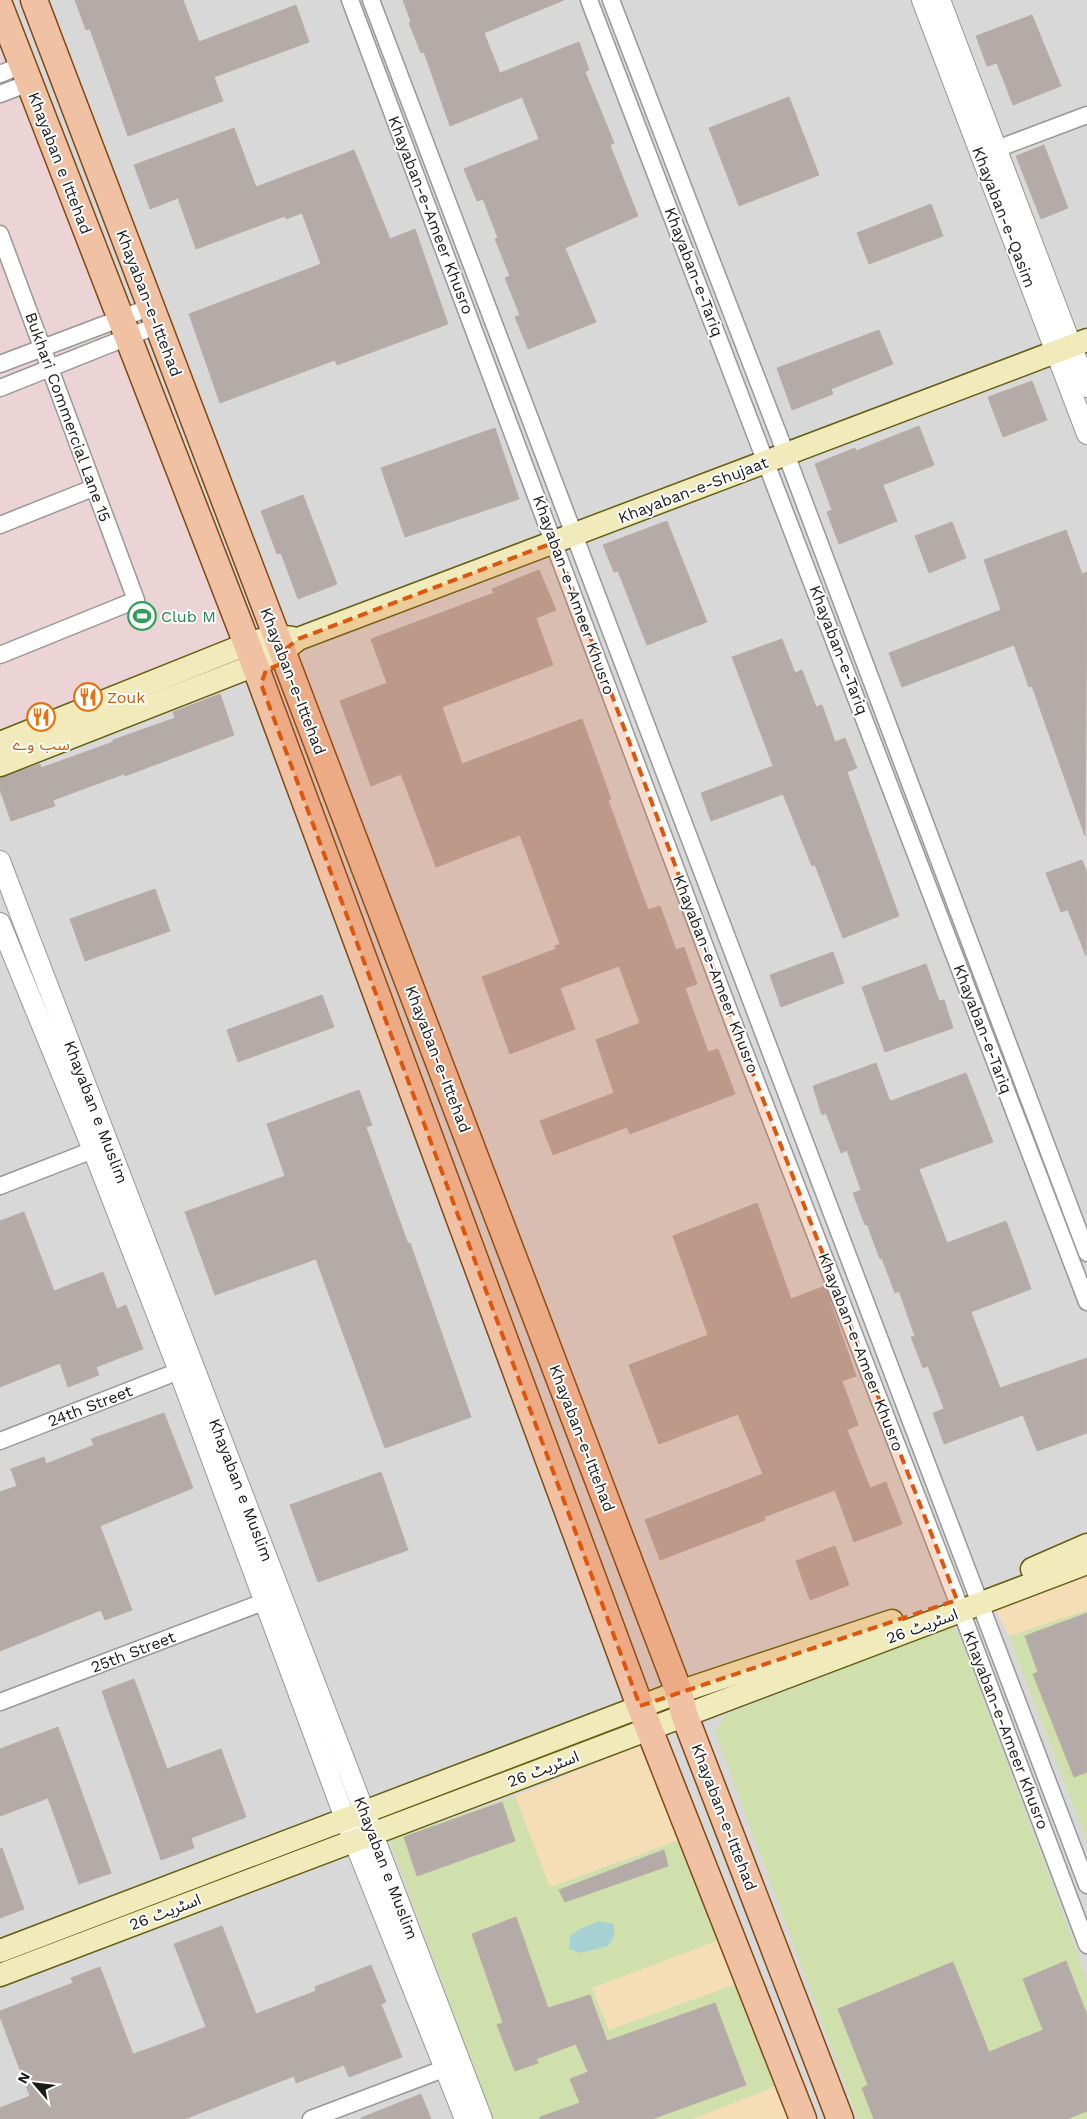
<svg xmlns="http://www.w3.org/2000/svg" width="1087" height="2119" font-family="'Work Sans','Noto Sans Arabic',sans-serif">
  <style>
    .residential { fill: #d9d8d9 }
    .commercial { fill: #ebd3d6 }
    .grass { fill: #cfe0ad }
    .sand { fill: #f5deb6 }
    .water { fill: #a7d2d4 }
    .building { fill: #b4aba8; stroke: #bbaca6 }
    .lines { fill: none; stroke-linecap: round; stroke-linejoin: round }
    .minor-casing { stroke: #989898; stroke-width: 19 }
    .tertiary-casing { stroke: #989898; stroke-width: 22 }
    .secondary-casing { stroke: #635e11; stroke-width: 25 }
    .primary-casing { stroke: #814911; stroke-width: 29 }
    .minor { stroke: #fff; stroke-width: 16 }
    .tertiary { stroke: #fff; stroke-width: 20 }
    .secondary { stroke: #f1eabb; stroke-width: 22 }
    .primary { stroke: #f0c1a3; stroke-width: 26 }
    .marked { fill: #de560d; fill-opacity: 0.2; stroke: #de560d; stroke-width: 4; stroke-dasharray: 10 6; stroke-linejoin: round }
    .labels { text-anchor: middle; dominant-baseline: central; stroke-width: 4; stroke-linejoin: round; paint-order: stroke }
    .street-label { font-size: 16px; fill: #1b1b1b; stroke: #fff }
    .leisure-label { font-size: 16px; fill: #27864d; stroke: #fff; text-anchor: start }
    .food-label { font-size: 16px; fill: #c56008; stroke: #fff; text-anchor: start }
  </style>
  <rect width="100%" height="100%" fill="#ece7e2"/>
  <rect class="residential" x="0" y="0" width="1087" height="2119"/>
  <path class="commercial" d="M0 50 241 652 0 744Z"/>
  <g class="grass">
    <path d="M1087 1610V1842L1009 1636Z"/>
    <path d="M951 1626 960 1636 1087 1979V2119H858L715 1732 725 1715Z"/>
    <path d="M515 1796 550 1887 682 1839 722 1939 592 1989 609 2030 736 1984 779 2085 693 2119H493L389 1840Z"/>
  </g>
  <g class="sand">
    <path d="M1087 1569V1610L1009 1636 993 1604Z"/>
    <path d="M643 1744 682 1839 550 1887 515 1796Z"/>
    <path d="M722 1939 736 1984 609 2030 592 1988Z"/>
    <path d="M779 2085 792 2119H693Z"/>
  </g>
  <path class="water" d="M599 1921 614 1924V1936L608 1946 580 1953 569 1949 570 1936 580 1929Z"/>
  <g class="building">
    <path d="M75 0H183L199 42 296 5 309 42 214 77 223 101 128 136 90 29 86 30Z"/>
    <path d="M403 0H564L484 33 500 73 579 42 589 70 585 72 614 143 610 145 638 216 565 248 596 322 528 349 515 317 520 315 505 278 510 276 495 239 498 238 483 199 477 201 464 169 539 139 522 97 450 126 424 52 421 53 409 23 411 22Z"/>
    <path d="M1032 15 1061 86 1013 105 997 63 987 66 976 36Z"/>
    <path d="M789 97 819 175 739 206 709 128Z"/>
    <path d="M234 128 256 187 354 150 390 239 415 229 448 324 337 365 335 360 220 403 189 314 321 264 302 213 286 219 285 216 196 249 178 198 150 209 134 165Z"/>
    <path d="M1044 145 1068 208 1041 219 1016 156Z"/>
    <path d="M931 204 943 236 869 264 857 233Z"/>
    <path d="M879 330 893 364 831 389 833 394 792 410 777 368Z"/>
    <path d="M1032 381 1047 420 1003 437 988 397Z"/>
    <path d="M919 426 934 465 883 485 897 521 839 544 827 512 832 510 815 464 855 448 856 451Z"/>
    <path d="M495 428 519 499 405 537 381 468Z"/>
    <path d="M303 495 337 584 298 599 281 553 277 554 261 511Z"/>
    <path d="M667 521 707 622 647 645 618 571 614 572 603 545Z"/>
    <path d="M952 522 966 558 929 573 915 536Z"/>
    <path d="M1066 530 1082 574 1087 572 1085 836 1032 686 1029 687 1014 645 902 687 889 653 1001 610 984 560Z"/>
    <path d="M539 570 556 610 536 618 553 665 442 707 462 764 582 719 611 799 608 800 648 910 660 906 676 950 684 947 697 984 685 988 708 1052 718 1049 735 1094 630 1134 627 1127 553 1155 540 1121 614 1093 596 1040 640 1023 619 966 560 988 575 1029 510 1054 482 977 556 949 555 946 560 944 520 835 436 867 401 774 371 786 340 701 387 683 371 639 494 593 492 589Z"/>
    <path d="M782 639 795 673 802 670 816 707 822 705 835 742 845 738 857 768 847 772 899 916 843 938 815 865 812 866 783 794 711 821 701 793 773 766 732 657Z"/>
    <path d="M220 694 234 735 125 776 124 774 53 800 55 806 11 821 0 790V778L40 764 41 768 113 742V740L175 718 173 712Z"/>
    <path d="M1082 860 1087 873 1086 956 1068 910 1061 912 1046 873Z"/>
    <path d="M155 889 170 931 85 961 70 919Z"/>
    <path d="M833 952 844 983 781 1007 770 975Z"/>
    <path d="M926 964 939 1001 944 1000 953 1028 885 1052 862 987Z"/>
    <path d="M322 995 334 1027 238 1062 227 1030Z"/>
    <path d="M876 1063 889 1099 891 1101 966 1073 993 1142 919 1169 947 1243 1006 1221 1020 1258 1031 1289 971 1312 1000 1388 1087 1358V1433L1037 1451 1023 1415 944 1444 933 1413 944 1409 928 1366 923 1368 911 1337 915 1336 899 1291 895 1293 882 1258 880 1259 867 1224 865 1225 853 1193 861 1190 847 1150 841 1153 826 1113 822 1115 813 1086Z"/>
    <path d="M359 1090 372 1125 366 1127 408 1244 410 1243 471 1417 385 1448 316 1259 215 1295 185 1212 285 1176 267 1124Z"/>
    <path d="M757 1203 791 1299 825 1286 856 1376 842 1381 858 1425 847 1430 870 1488 886 1482 902 1524 854 1542 835 1490 764 1517 765 1520 660 1560 645 1520 763 1474 738 1414 659 1444 629 1365 708 1335 673 1236Z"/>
    <path d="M24 1212 54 1291 103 1272 117 1309 126 1305 143 1349 96 1367 99 1375 68 1387 60 1363 0 1387V1221Z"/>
    <path d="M164 1413 193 1488 100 1526 132 1610 105 1620 101 1610 0 1651V1492L17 1486 11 1469 44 1457 46 1464 94 1445 91 1439Z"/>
    <path d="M381 1472 408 1550 318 1582 290 1505Z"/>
    <path d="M835 1546 849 1585 810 1600 796 1561Z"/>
    <path d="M1087 1613V1772L1074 1777 1033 1674 1038 1672 1025 1636Z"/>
    <path d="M134 1679 167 1769 221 1749 246 1817 191 1838 194 1848 161 1860 102 1691Z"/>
    <path d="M58 1727 111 1873 79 1884 48 1798 0 1816V1749Z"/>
    <path d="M502 1802 515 1841 417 1876 404 1837Z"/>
    <path d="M2 1848 24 1909 0 1918V1849Z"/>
    <path d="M664 1850 668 1866 565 1902 559 1890Z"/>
    <path d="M516 1917 548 2008 590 1995 607 2041 715 2003 746 2085 652 2119H540V2117L580 2103 570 2079 588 2072 576 2044 536 2059 538 2063 515 2071 497 2025 503 2023 472 1934Z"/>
    <path d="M222 1926 256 2014 316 1991 315 1987 371 1965 386 2002 381 2004 402 2057 349 2077 344 2065 296 2083 294 2076 185 2119H0V2108L30 2096 0 2017V2011L73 1983 71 1978 100 1967 133 2054 156 2046 206 2027 174 1944Z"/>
    <path d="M1066 1961 1087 2015V2111L1067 2119H874L862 2088 868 2085 838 2009 953 1962 989 2052 1043 2030 1023 1979Z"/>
    <path d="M421 2094 431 2119H361V2118Z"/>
  </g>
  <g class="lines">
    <defs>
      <g id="minor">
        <path d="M350 0 740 1040 957 1600 1087 1945"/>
        <path d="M371 0 1087 1885"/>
        <path d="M589 0 1087 1302"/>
        <path d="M611 0 786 454 1087 1253"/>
        <path d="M0 74 22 65"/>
        <path d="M0 94 29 83"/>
        <path d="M986 153 1087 115"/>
        <path d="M0 234 136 600 0 655"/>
        <path d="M0 364 151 307"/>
        <path d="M0 388 158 325"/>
        <path d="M0 525 93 488"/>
        <path d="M0 1186 93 1150"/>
        <path d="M0 1441 179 1371"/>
        <path d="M0 1702 266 1601"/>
        <path d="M311 2119 446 2068"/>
      </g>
      <g id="tertiary">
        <path d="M922 0 1087 434"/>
        <path d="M940 0 1087 387"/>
        <path d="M0 861 482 2119"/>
        <path d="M0 923 93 1150 179 1371 346 1821 465 2119"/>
      </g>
      <g id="secondary">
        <path d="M0 743 247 644 275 636 292 638"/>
        <path d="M0 765 255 665 282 652 298 639 1087 340"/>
        <path d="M1032 1569 1087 1545"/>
        <path d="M0 1951 679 1692 892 1621"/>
        <path d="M0 1975 1087 1563"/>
      </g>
      <g id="primary">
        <path d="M34 0 679 1692 684 1714 840 2119"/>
        <path d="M0 7 247 644 640 1706 803 2119"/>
      </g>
    </defs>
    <use href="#minor" class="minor-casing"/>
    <use href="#tertiary" class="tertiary-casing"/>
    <use href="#secondary" class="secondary-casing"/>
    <use href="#primary" class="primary-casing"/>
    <use href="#minor" class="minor"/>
    <use href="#tertiary" class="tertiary"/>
    <use href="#secondary" class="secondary"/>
    <use href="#primary" class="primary"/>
  </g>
  <path class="marked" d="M555 542 740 1040 957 1600 640 1706 261 684 266 670 286 662 282 652 298 639Z"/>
  <defs>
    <symbol id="stadium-ring" viewBox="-11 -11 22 22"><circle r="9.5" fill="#fff" stroke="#2e9e5b" stroke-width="1.5"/><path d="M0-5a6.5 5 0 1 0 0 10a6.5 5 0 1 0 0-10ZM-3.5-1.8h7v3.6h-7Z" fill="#2e9e5b"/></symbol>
    <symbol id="restaurant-ring" viewBox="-11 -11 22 22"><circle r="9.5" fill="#fff" stroke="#e8710a" stroke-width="1.5"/><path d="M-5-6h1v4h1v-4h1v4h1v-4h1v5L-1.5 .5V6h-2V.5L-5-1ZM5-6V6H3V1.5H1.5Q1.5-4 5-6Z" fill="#e8710a"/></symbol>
  </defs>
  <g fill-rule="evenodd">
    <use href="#stadium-ring" x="126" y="600" width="32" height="32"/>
    <use href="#restaurant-ring" x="72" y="681" width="32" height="32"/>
    <use href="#restaurant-ring" x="25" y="701" width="32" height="32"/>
  </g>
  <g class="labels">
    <g class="street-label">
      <text transform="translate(60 163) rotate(69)">Khayaban e Ittehad</text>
      <text transform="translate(431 215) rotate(69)">Khayaban-e-Ameer Khusro</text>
      <text transform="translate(1004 217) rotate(69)">Khayaban-e-Qasim</text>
      <text transform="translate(694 272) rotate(69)">Khayaban-e-Tariq</text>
      <text transform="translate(149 303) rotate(69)">Khayaban-e-Ittehad</text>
      <text transform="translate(68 417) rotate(70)">Bukhari Commercial Lane 15</text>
      <text transform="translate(693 490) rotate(-21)">Khayaban-e-Shujaat</text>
      <text transform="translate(574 595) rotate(70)">Khayaban-e-Ameer Khusro</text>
      <text transform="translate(839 650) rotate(69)">Khayaban-e-Tariq</text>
      <text transform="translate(293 681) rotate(69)">Khayaban-e-Ittehad</text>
      <text transform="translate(716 974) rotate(69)">Khayaban-e-Ameer Khusro</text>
      <text transform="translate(983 1029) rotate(69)">Khayaban-e-Tariq</text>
      <text transform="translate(438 1059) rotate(69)">Khayaban-e-Ittehad</text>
      <text transform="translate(96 1112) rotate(69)">Khayaban e Muslim</text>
      <text transform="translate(861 1352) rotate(69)">Khayaban-e-Ameer Khusro</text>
      <text transform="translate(90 1406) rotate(-21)">24th Street</text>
      <text transform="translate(582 1438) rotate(69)">Khayaban-e-Ittehad</text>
      <text transform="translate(241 1490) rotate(69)">Khayaban e Muslim</text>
      <text transform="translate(922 1626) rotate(-20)">اسٹریٹ 26</text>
      <text transform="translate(133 1652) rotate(-21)">25th Street</text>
      <text transform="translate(1006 1730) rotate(69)">Khayaban-e-Ameer Khusro</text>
      <text transform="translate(543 1769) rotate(-21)">اسٹریٹ 26</text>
      <text transform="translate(724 1817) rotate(69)">Khayaban-e-Ittehad</text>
      <text transform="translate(386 1868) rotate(69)">Khayaban e Muslim</text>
      <text transform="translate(165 1912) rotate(-21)">اسٹریٹ 26</text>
    </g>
    <g class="leisure-label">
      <text x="161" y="616">Club M</text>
    </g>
    <g class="food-label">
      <text x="107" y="697">Zouk</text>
      <text x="41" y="744" text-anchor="middle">سب وے</text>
    </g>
  </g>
  <g transform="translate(35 2084) rotate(298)" stroke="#ffffff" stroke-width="4" paint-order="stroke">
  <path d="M0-4L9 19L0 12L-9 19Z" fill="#1b1b1b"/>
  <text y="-8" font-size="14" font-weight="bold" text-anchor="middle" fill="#1b1b1b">N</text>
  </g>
</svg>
